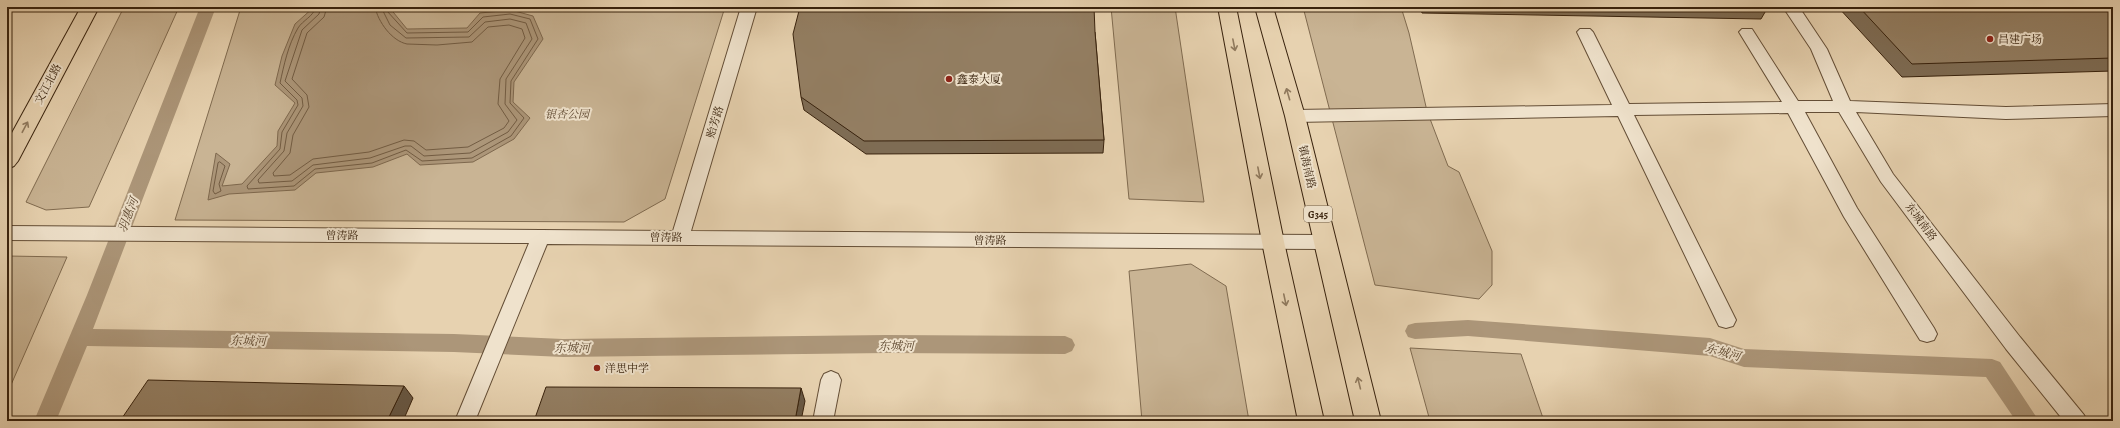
<svg xmlns="http://www.w3.org/2000/svg" width="2120" height="428" font-family="Alegreya,'Noto Serif SC',serif">
  <style>
    .green { fill: #c9b494; stroke: #806b50 }
    .water { fill: #ac9679; stroke: #7e684e }
    .lines { fill: none; stroke-linecap: round; stroke-linejoin: round }
    .shore { stroke: #725c43; stroke-width: 1 }
    .canal { fill: #ac9679; fill-rule: evenodd }
    .minor-casing { stroke: #644e36; stroke-width: 2 }
    .major-casing { stroke: #38220d; stroke-width: 2 }
    .highway-casing { stroke: #38220d; stroke-width: 2 }
    .minor { fill: #efe2cc; fill-rule: evenodd }
    .major { fill: #e7d2b0; fill-rule: evenodd }
    .highway { fill: #e7d2b0; fill-rule: evenodd }
    .wall { fill: #7e6c54; stroke: #38220d }
    .shaded-wall { fill: #675845; stroke: #38220d }
    .building { fill: #937e62; stroke: #38220d }
    .oneway { stroke: #907a5e }
    .poi-dot { fill: #8f2418; stroke: #efe2cc; stroke-width: 1.5 }
    .labels { text-anchor: middle; dominant-baseline: central; stroke-width: 4; stroke-linejoin: round; paint-order: stroke }
    .shield { fill: #efe2cc; stroke: #6f5c46; stroke-width: 1 }
    .shield-label { font-size: 10px; font-weight: bold; fill: #38220d }
    .poi-label { font-size: 11px; fill: #38220d; stroke: #efe2cc; text-anchor: start }
    .street-label { font-size: 11px; fill: #38220d; stroke: #efe2cc }
    .park-label { font-size: 11px; font-style: italic; fill: #5c462f; stroke: #efe2cc }
    .water-label { font-size: 12px; font-style: italic; fill: #5b452d; stroke: #efe2cc }
  </style>
  <rect width="100%" height="100%" fill="#e7d2b0"/>
  <filter id="stains"><feTurbulence type="fractalNoise" baseFrequency=".005" numOctaves="4"/><feColorMatrix values="0 0 0 0 .2 0 0 0 0 .09 0 0 0 0 .02 0 0 0 .5 -.17"/></filter>
  <radialGradient id="worn" r=".72"><stop offset=".6" stop-color="#630" stop-opacity="0"/><stop offset="1" stop-color="#630" stop-opacity=".3"/></radialGradient>
  <g class="green">
    <path d="M124 7H179L89 207 46 210 26 202Z"/>
    <path d="M241 7H725L665 199 624 222 175 220Z"/>
    <path d="M1111 7H1175L1204 202 1129 199Z"/>
    <path d="M1303 7H1401L1409 33 1427 111 1448 166 1459 172 1492 251V285L1479 299 1375 285Z"/>
    <path d="M7 256 67 257 7 394Z"/>
    <path d="M1191 264 1226 286 1249 421H1142L1129 271Z"/>
    <path d="M1410 348 1521 354 1544 421H1430Z"/>
  </g>
  <path class="water" d="M314 7H389L407 29 467 28 480 13 511 10 533 16 543 39 514 82 513 102 530 118 514 139 473 162 420 165 407 154 373 167 316 173 295 190 229 194 208 200 216 153 230 164 222 186 242 184 277 146 278 131 295 103 275 85 282 56 295 24Z"/>
  <g class="lines">
    <g class="shore">
      <path d="M316 7C313 17 303 20 298 28 288 45 284 65 280 83L297 100 298 105 282 132 280 149 247 186 248 189 294 186 315 169 372 163 406 150 422 161 472 158 511 136 524 118 510 103 511 81 538 39 530 19 510 14 483 17 468 32 407 33 387 11 386 7"/>
      <path d="M321 7 319 14 302 30 285 81 302 98 303 106 287 133 284 151 258 180 259 183 292 181 313 165 370 158 405 146H411L424 156 470 153 508 132 517 120 505 104 506 79 532 39 526 23 510 19 485 22 469 37 406 38 390 25 381 7"/>
      <path d="M327 7 324 17 307 33 292 79 307 95 309 107 293 135 290 153 273 173 274 176 290 175 313 159 369 152 404 140 414 141 426 150 468 147 504 128 509 121 498 104 500 79 525 38 522 29 509 25 488 27 472 42 437 45 407 44C392 41 378 22 375 7"/>
      <path d="M220 162 225 166 219 184 221 191 215 194 213 191 218 163Z"/>
    </g>
    <g class="canal">
      <path d="M200 7H216L93 329 454 334 563 339 887 335 1065 336 1072 339 1075 345 1072 351 1065 354 887 353 563 357 454 352 87 346 56 421H34L87 295Z"/>
      <path d="M1468 320 1710 338 1744 349 1992 359 2000 362 2039 421H2016L1986 377 1744 367 1710 356 1468 336 1415 339 1408 337 1405 331 1408 325 1415 323Z"/>
    </g>
    <defs>
      <g id="minor">
        <path d="M741 7H757L691 231 1324 235 1331 237 1333 242 1331 247 1324 249 547 244 475 421H455L529 243 7 240V226L673 231Z"/>
        <path d="M1783 7H1799L1827 49 1850 101 2006 107 2113 104V116L2006 119 1856 112 1893 174 2020 337 2084 415 2087 421H2064L2006 349 1881 182 1839 112H1805L1857 208 1934 328 1937 334 1934 340 1927 342 1920 340 1844 217 1788 113 1634 115 1736 320 1733 326 1726 328 1719 326 1716 320 1618 116 1295 122 1289 120 1287 116 1289 112 1295 110 1612 105 1577 32 1580 29H1590L1593 32 1629 104 1782 102 1739 32 1742 29H1752L1798 101H1833L1811 49Z"/>
        <path d="M831 371 838 374 841 380 833 421H813L821 380 824 374Z"/>
      </g>
      <path id="major" d="M81 7H99L18 161 14 166 7 169V142Z"/>
      <g id="highway">
        <path d="M1218 7H1236L1284 242 1324 421H1298L1262 242Z"/>
        <path d="M1255 7H1273L1305 116 1381 421H1355L1285 116Z"/>
      </g>
    </defs>
    <use href="#minor" class="minor-casing"/>
    <use href="#major" class="major-casing"/>
    <use href="#highway" class="highway-casing"/>
    <use href="#minor" class="minor"/>
    <use href="#major" class="major"/>
    <use href="#highway" class="highway"/>
  </g>
  <g class="wall">
    <path d="M7 7H25L7 8Z"/>
    <path d="M1420 7H1768L1761 19 1422 13Z"/>
    <path d="M1838 7H2113V71L1902 77Z"/>
    <path d="M1095 32 1104 140 1103 153 866 154 804 110 801 97Z"/>
  </g>
  <g class="shaded-wall">
    <path d="M404 386 413 398 403 421H387Z"/>
    <path d="M801 388 805 401 801 421H795Z"/>
  </g>
  <g class="building">
    <path d="M800 7H1094L1095 32 1104 140 864 141 801 97 793 34Z"/>
    <path d="M1859 7H2113V58L1912 64Z"/>
    <path d="M148 380 404 386 387 421H120Z"/>
    <path d="M546 387 801 388 795 421H534Z"/>
  </g>
  <defs><path id="oneway-shaft" d="M-6 0H5M1.5-3L5.5 0L1.5 3" fill="none" stroke-width="1.6" stroke-linecap="round" stroke-linejoin="round"/></defs>
  <g class="oneway">
    <use href="#oneway-shaft" transform="translate(1234 45) rotate(79)"/>
    <use href="#oneway-shaft" transform="translate(1288 94) rotate(-106)"/>
    <use href="#oneway-shaft" transform="translate(25 127) rotate(-62)"/>
    <use href="#oneway-shaft" transform="translate(1259 173) rotate(79)"/>
    <use href="#oneway-shaft" transform="translate(1285 300) rotate(78)"/>
    <use href="#oneway-shaft" transform="translate(1359 383) rotate(-104)"/>
  </g>
  <g class="poi-dot">
    <circle cx="1990" cy="39" r="4"/>
    <circle cx="949" cy="79" r="4"/>
    <circle cx="597" cy="368" r="4"/>
  </g>
  <g class="labels">
    <rect class="shield" x="1304" y="206" width="28" height="16" rx="3"/>
    <g class="shield-label">
      <text x="1318" y="214">G345</text>
    </g>
    <g class="poi-label">
      <text x="1998" y="39">昌建广场</text>
      <text x="957" y="79">鑫泰大厦</text>
      <text x="605" y="368">洋思中学</text>
    </g>
    <g class="street-label">
      <text transform="translate(48 84) rotate(-62)">文江北路</text>
      <text transform="translate(715 122) rotate(-73)">贻芳路</text>
      <text transform="translate(1307 167) rotate(77)">镇海南路</text>
      <text transform="translate(1921 222) rotate(53)">东城南路</text>
      <text x="342" y="235">曾涛路</text>
      <text x="666" y="237">曾涛路</text>
      <text x="990" y="240">曾涛路</text>
    </g>
    <g class="park-label">
      <text x="567" y="114">银杏公园</text>
    </g>
    <g class="water-label">
      <text transform="translate(128 215) rotate(-69)">羽惠河</text>
      <text transform="translate(248 341) rotate(1)">东城河</text>
      <text x="896" y="346">东城河</text>
      <text x="572" y="348">东城河</text>
      <text transform="translate(1723 352) rotate(15)">东城河</text>
    </g>
  </g>
  <rect width="2120" height="428" fill="none" stroke="#e7d2b0" stroke-width="24"/>
  <rect x="8" y="8" width="2104" height="412" fill="none" stroke="#38220d" stroke-width="2"/>
  <rect x="12" y="12" width="2096" height="404" fill="none" stroke="#38220d"/>
  <rect width="100%" height="100%" filter="url(#stains)"/>
  <rect width="100%" height="100%" fill="url(#worn)"/>
</svg>
